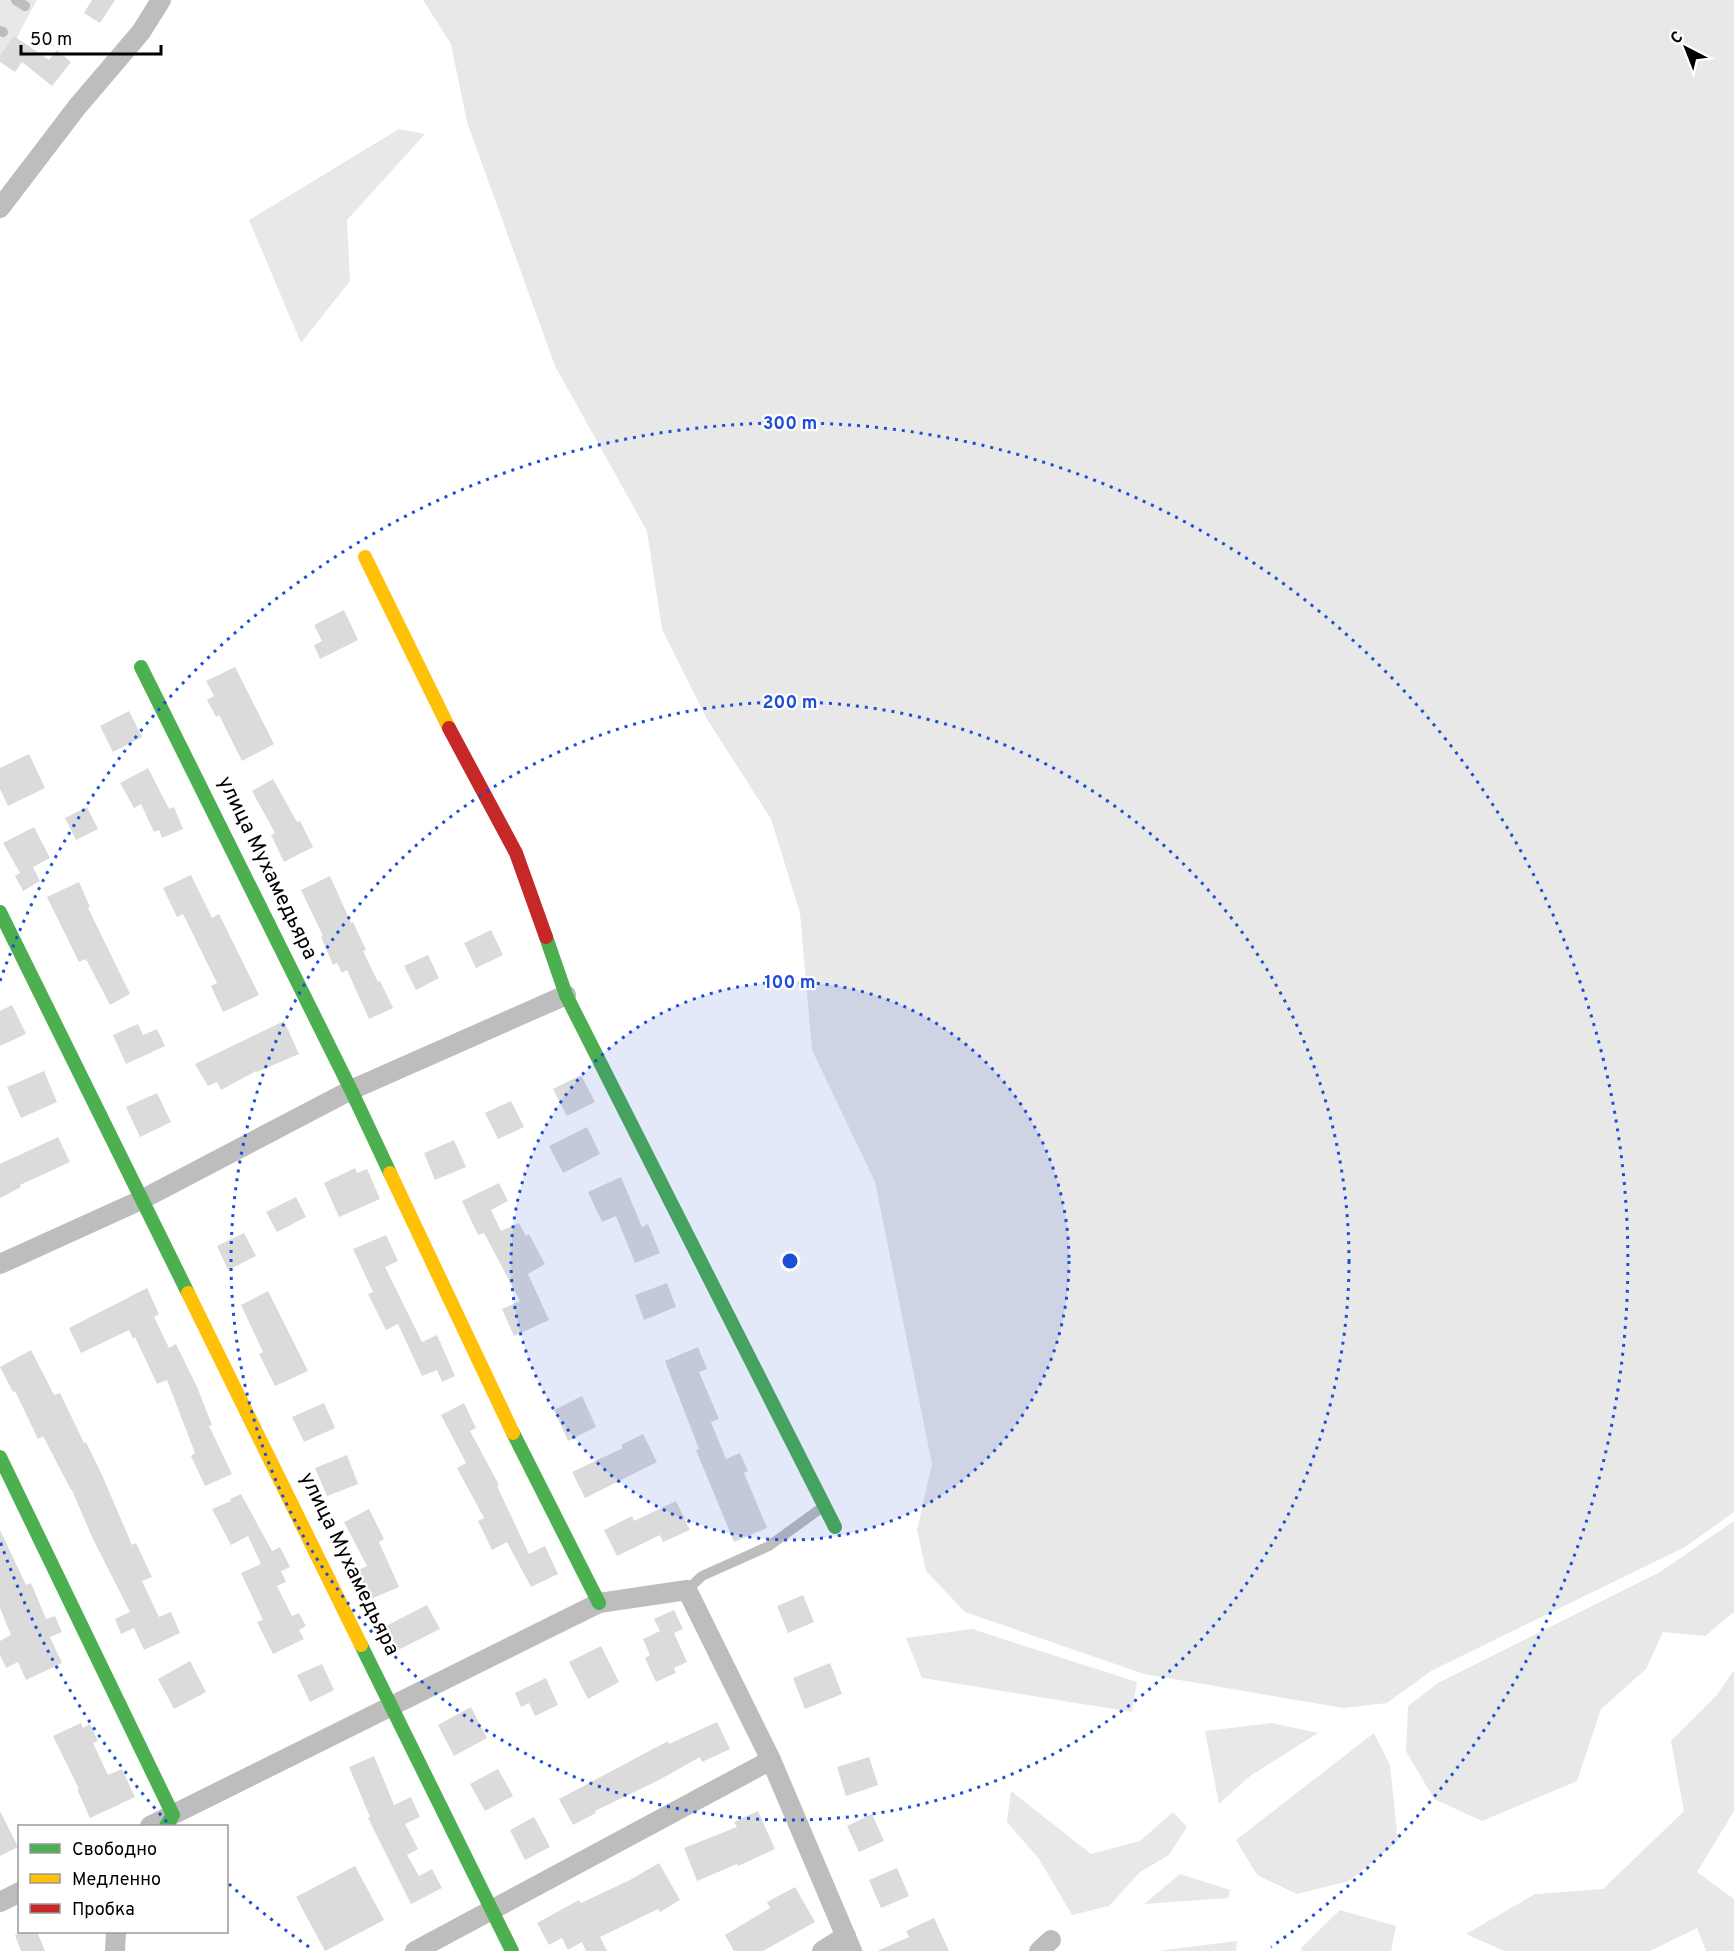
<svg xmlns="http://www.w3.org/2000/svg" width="1734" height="1951" font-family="Overpass,sans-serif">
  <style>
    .green { fill: #e8e8e8 }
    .building { fill: #dbdbdb }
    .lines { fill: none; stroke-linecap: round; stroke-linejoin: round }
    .lane { stroke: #bdbdbd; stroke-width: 10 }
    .street { stroke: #bdbdbd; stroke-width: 20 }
    .fast { stroke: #4caf50; stroke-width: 14 }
    .slow { stroke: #ffc107; stroke-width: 14 }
    .jam { stroke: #c62828; stroke-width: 14 }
    .ring { fill: none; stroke: #1d4ed8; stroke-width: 3; stroke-dasharray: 3 6 }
    .labels { text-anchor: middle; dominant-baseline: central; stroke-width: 4.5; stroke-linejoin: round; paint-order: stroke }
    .street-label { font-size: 21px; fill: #000; stroke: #fff }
    .centre { fill: #1d4ed8; stroke: #fff; stroke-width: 3 }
    .ring-label { font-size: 18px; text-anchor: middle; font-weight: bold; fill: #1d4ed8; stroke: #fff; stroke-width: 4.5; stroke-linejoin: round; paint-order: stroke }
  </style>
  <rect width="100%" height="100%" fill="#fff"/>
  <g class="green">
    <path d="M0 0H37L15 41 0 59Z"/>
    <path d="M423 0H1734V1512L1685 1547 1431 1671 1387 1703 1343 1708 1144 1674 965 1612 926 1571 917 1530 932 1464 875 1182 812 1050 800 913 771 819 707 719 662 629 647 531 555 366 467 122 451 44Z"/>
    <path d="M399 129 425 134 347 220 350 281 301 343 249 220Z"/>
    <path d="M1734 1521V1612L1705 1636 1663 1632 1646 1669 1601 1709 1577 1781 1482 1821 1434 1799 1406 1751 1408 1706 1438 1683 1660 1572Z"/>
    <path d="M972 1629 1137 1682 1132 1712 922 1678 906 1638Z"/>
    <path d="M1734 1670V1811L1697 1872 1734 1899V1951H1706L1697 1928 1650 1951H1504L1466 1934 1535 1894 1603 1889 1684 1811 1671 1741 1717 1695Z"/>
    <path d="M1272 1723 1318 1733 1250 1776 1219 1804 1205 1731Z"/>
    <path d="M1374 1733 1390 1765 1398 1841 1349 1881 1297 1894 1257 1875 1236 1840Z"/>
    <path d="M1011 1791 1091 1854 1140 1841 1173 1812 1187 1827 1169 1855 1140 1872 1109 1906 1072 1915 1039 1859 1007 1822Z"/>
    <path d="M1180 1874 1230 1890 1228 1898 1144 1904Z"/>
    <path d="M1340 1910 1396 1926 1391 1951H1301L1302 1947Z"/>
    <path d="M1237 1941 1236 1951H1157Z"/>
  </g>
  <g class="building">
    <path d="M92 0H115L100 23 84 13Z"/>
    <path d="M14 36 49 60 57 50 71 62 52 86 22 62 15 72 0 62V56Z"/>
    <path d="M344 610 358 640 320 659 314 645 322 641 314 625Z"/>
    <path d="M235 667 274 744 242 761 219 715 216 717 207 700 214 696 206 681Z"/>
    <path d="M129 711 142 737 113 752 100 726Z"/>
    <path d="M29 754 45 788 8 806 0 789V768Z"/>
    <path d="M148 768 169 809 174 807 183 829 162 838 159 830 154 832 141 804 134 808 120 783Z"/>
    <path d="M273 779 297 822 300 821 313 847 284 862 271 835 275 833 252 791Z"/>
    <path d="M87 807 98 829 76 840 65 818Z"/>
    <path d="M34 827 50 858 33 867 40 881 23 891 15 876 20 873 3 843Z"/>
    <path d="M191 875 212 918 219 914 259 995 223 1012 211 986 217 983 183 914 177 917 163 888Z"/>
    <path d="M330 876 351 923 353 922 366 950 363 951 378 982 380 981 393 1008 369 1019 347 970 342 973 337 963 333 965 321 937 323 936 301 890Z"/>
    <path d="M79 882 90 907 88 908 130 994 110 1005 86 959 79 962 47 897Z"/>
    <path d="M491 930 503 955 476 968 464 943Z"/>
    <path d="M428 955 439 978 416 990 404 966Z"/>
    <path d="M12 1005 26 1034 0 1046V1011Z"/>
    <path d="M284 1021 299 1054 257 1072 256 1071 221 1090 217 1082 208 1086 195 1064Z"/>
    <path d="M138 1024 143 1035 157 1029 165 1046 126 1064 113 1035Z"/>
    <path d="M44 1071 57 1102 21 1118 7 1087Z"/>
    <path d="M581 1075 595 1102 567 1116 553 1089Z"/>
    <path d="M157 1093 171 1122 140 1137 126 1107Z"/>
    <path d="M511 1101 524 1127 498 1139 485 1113Z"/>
    <path d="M587 1127 600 1154 563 1173 549 1146Z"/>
    <path d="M58 1137 70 1162 20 1185 21 1187 0 1198V1164Z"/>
    <path d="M454 1140 466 1167 435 1180 424 1153Z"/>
    <path d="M355 1168 357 1173 367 1169 380 1199 339 1217 324 1183Z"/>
    <path d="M621 1177 642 1227 648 1224 660 1253 635 1263 616 1216 602 1222 588 1192Z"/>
    <path d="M499 1183 508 1201 491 1210 501 1231 519 1223 526 1236 529 1234 545 1264 528 1274 549 1320 514 1336 502 1309 520 1301 484 1233 478 1235 462 1201Z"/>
    <path d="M296 1197 306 1217 277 1232 266 1212Z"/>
    <path d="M244 1233 256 1256 228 1270 217 1246Z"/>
    <path d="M386 1235 398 1261 385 1267 422 1342 437 1335 455 1376 442 1382 437 1370 422 1376 398 1324 386 1330 368 1294 373 1292 353 1249Z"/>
    <path d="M667 1283 676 1307 644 1320 635 1295Z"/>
    <path d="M147 1288 159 1314 154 1317 169 1348 176 1344 197 1387 212 1425 209 1426 232 1474 205 1486 191 1456 195 1453 167 1380 157 1384 135 1337 133 1339 129 1330 81 1353 69 1328Z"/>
    <path d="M268 1291 308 1371 275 1386 259 1354 263 1352 241 1305Z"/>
    <path d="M698 1347 707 1369 699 1372 719 1419 711 1422 726 1459 740 1453 748 1471 744 1473 767 1528 734 1542 696 1450 699 1449 665 1361Z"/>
    <path d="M31 1350 54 1395 60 1393 84 1443 86 1442 102 1475 132 1545 136 1543 152 1577 142 1581 159 1617 171 1612 180 1633 144 1650 134 1628 121 1634 115 1619 130 1612 92 1537 72 1490H71L43 1436 38 1439 15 1391 13 1392 0 1367Z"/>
    <path d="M582 1396 596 1427 568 1441 554 1410Z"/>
    <path d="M324 1403 335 1428 304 1442 292 1417Z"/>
    <path d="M464 1403 476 1428 470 1431 499 1485 497 1486 529 1554 545 1546 558 1574 531 1587 507 1542 492 1550 478 1521 484 1518 457 1468 466 1463 441 1415Z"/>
    <path d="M643 1434 657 1462 585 1498 572 1472 623 1448 621 1445Z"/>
    <path d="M347 1455 358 1484 327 1496 315 1468Z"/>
    <path d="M241 1494 272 1551 280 1547 290 1567 281 1571 286 1582 277 1586 292 1616 299 1613 306 1626 299 1630 304 1639 273 1654 257 1622 263 1620 241 1573 261 1564 248 1536 231 1545 212 1509 231 1501 230 1499Z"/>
    <path d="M676 1501 690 1530 663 1542 660 1535 617 1556 604 1530 632 1516 634 1521Z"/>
    <path d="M369 1509 384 1539 379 1542 399 1587 366 1601 354 1572 367 1566 344 1522Z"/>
    <path d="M0 1530 26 1585 31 1583 46 1619 55 1616 62 1632 50 1637 62 1663 26 1680 18 1662 6 1668 0 1655V1641L11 1635 0 1608Z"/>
    <path d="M803 1595 814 1622 788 1633 777 1606Z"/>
    <path d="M427 1605 440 1629 396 1651 384 1627Z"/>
    <path d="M674 1610 683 1629 674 1633 687 1662 674 1668 676 1673 656 1682 645 1658 650 1655 643 1639 660 1631 654 1619Z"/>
    <path d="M601 1646 619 1682 588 1699 569 1662Z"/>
    <path d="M190 1661 206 1692 174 1709 158 1679Z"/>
    <path d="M830 1663 842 1694 805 1709 793 1678Z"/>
    <path d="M322 1664 334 1690 310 1702 297 1675Z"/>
    <path d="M546 1678 558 1705 535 1716 529 1703 521 1707 515 1693Z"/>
    <path d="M471 1707 487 1738 454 1756 438 1725Z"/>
    <path d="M717 1722 730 1749 702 1762 700 1757 659 1780 595 1811 596 1813 573 1825 559 1799 668 1741 669 1744Z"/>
    <path d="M81 1723 83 1728 90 1724 98 1741 93 1743 108 1775 122 1769 135 1797 90 1818 77 1789H79L53 1736Z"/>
    <path d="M374 1756 394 1805 411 1797 420 1817 405 1824 418 1849 407 1855 419 1876 432 1869 442 1888 411 1904 368 1818 370 1817 349 1767Z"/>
    <path d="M869 1757 878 1785 846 1796 837 1767Z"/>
    <path d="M498 1769 513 1796 485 1811 470 1784Z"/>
    <path d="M0 1811 18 1847 0 1856Z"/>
    <path d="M758 1811 775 1849 738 1866 737 1864 697 1881 684 1848 737 1827 734 1822Z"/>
    <path d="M872 1814 884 1841 859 1852 847 1826Z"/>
    <path d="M534 1817 550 1847 525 1860 510 1830Z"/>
    <path d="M659 1863 680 1900 660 1912 658 1909 600 1937 607 1951H586L582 1942 568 1950 562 1938 549 1945 537 1923 579 1900 581 1903 630 1880Z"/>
    <path d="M355 1866 384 1920 325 1951 296 1897Z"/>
    <path d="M897 1868 909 1896 881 1908 869 1880Z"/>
    <path d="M795 1887 815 1922 763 1951H734L725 1935 770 1908 767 1902Z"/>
    <path d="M934 1918 949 1951H877L909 1937 906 1931Z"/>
    <path d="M24 1932H37L45 1951H21L15 1935Z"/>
  </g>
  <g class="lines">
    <g class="lane">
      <path d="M16 0 25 6"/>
      <path d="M0 31 3 32"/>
      <path d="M687 1590 702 1576 769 1546 824 1506"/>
    </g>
    <g class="street">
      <path d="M0 208 77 107 141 32 161 0"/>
      <path d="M0 1264 141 1200 351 1090 566 995"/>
      <path d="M150 1826 599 1603 687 1590 771 1760 852 1951"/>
      <path d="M0 1902 20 1892"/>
      <path d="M115 1951 116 1932"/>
      <path d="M415 1951 771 1760"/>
      <path d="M822 1951 846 1936"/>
      <path d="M1039 1951 1051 1940"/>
    </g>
    <g class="fast">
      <path d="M141 667 351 1090 390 1173"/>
      <path d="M0 912 188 1293"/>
      <path d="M546 937 566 995 835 1527"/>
      <path d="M513 1433 599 1603"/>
      <path d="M0 1457 173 1815 166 1826"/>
      <path d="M361 1645 512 1951"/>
    </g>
    <g class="slow">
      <path d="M365 557 449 728"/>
      <path d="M390 1173 513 1433"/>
      <path d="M188 1293 361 1645"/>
    </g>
    <path class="jam" d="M449 728 516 853 546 937"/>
  </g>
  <circle cx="790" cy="1261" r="279" fill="#1d4ed8" fill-opacity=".12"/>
  <g class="ring">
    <circle cx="790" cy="1261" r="279"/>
    <circle cx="790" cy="1261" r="559"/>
    <path d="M309 1947A838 838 0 0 1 229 1884M167 1822A838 838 0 0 1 0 1541M0 981A838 838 0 1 1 1271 1947"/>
  </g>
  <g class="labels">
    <g class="street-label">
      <text transform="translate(267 868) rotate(64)">улица Мухамедьяра</text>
      <text transform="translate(349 1564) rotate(64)">улица Мухамедьяра</text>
    </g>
  </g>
  <circle cx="790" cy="1261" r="9" class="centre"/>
  <g class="ring-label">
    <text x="790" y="429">300 m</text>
    <text x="790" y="708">200 m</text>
    <text x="790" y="988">100 m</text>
  </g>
  <rect x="18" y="1825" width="210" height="108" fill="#ffffff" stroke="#999999" stroke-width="1.5"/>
  <rect x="30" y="1844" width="30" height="9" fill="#4caf50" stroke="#999999" stroke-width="1.5"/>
  <text x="72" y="1855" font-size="18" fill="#000000">Свободно</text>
  <rect x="30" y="1874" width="30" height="9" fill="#ffc107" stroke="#999999" stroke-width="1.5"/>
  <text x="72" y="1885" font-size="18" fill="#000000">Медленно</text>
  <rect x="30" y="1904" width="30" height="9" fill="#c62828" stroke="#999999" stroke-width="1.5"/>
  <text x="72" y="1915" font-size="18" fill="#000000">Пробка</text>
  <g transform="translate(1686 48) rotate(318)" stroke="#ffffff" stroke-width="4.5" paint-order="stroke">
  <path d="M0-4.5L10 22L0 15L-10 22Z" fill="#000000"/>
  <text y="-9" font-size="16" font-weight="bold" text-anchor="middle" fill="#000000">С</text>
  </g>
  <path d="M21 45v9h140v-9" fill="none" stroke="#000000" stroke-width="3"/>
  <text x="30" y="45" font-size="18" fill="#000000" stroke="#ffffff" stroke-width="4.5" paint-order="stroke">50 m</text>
</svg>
